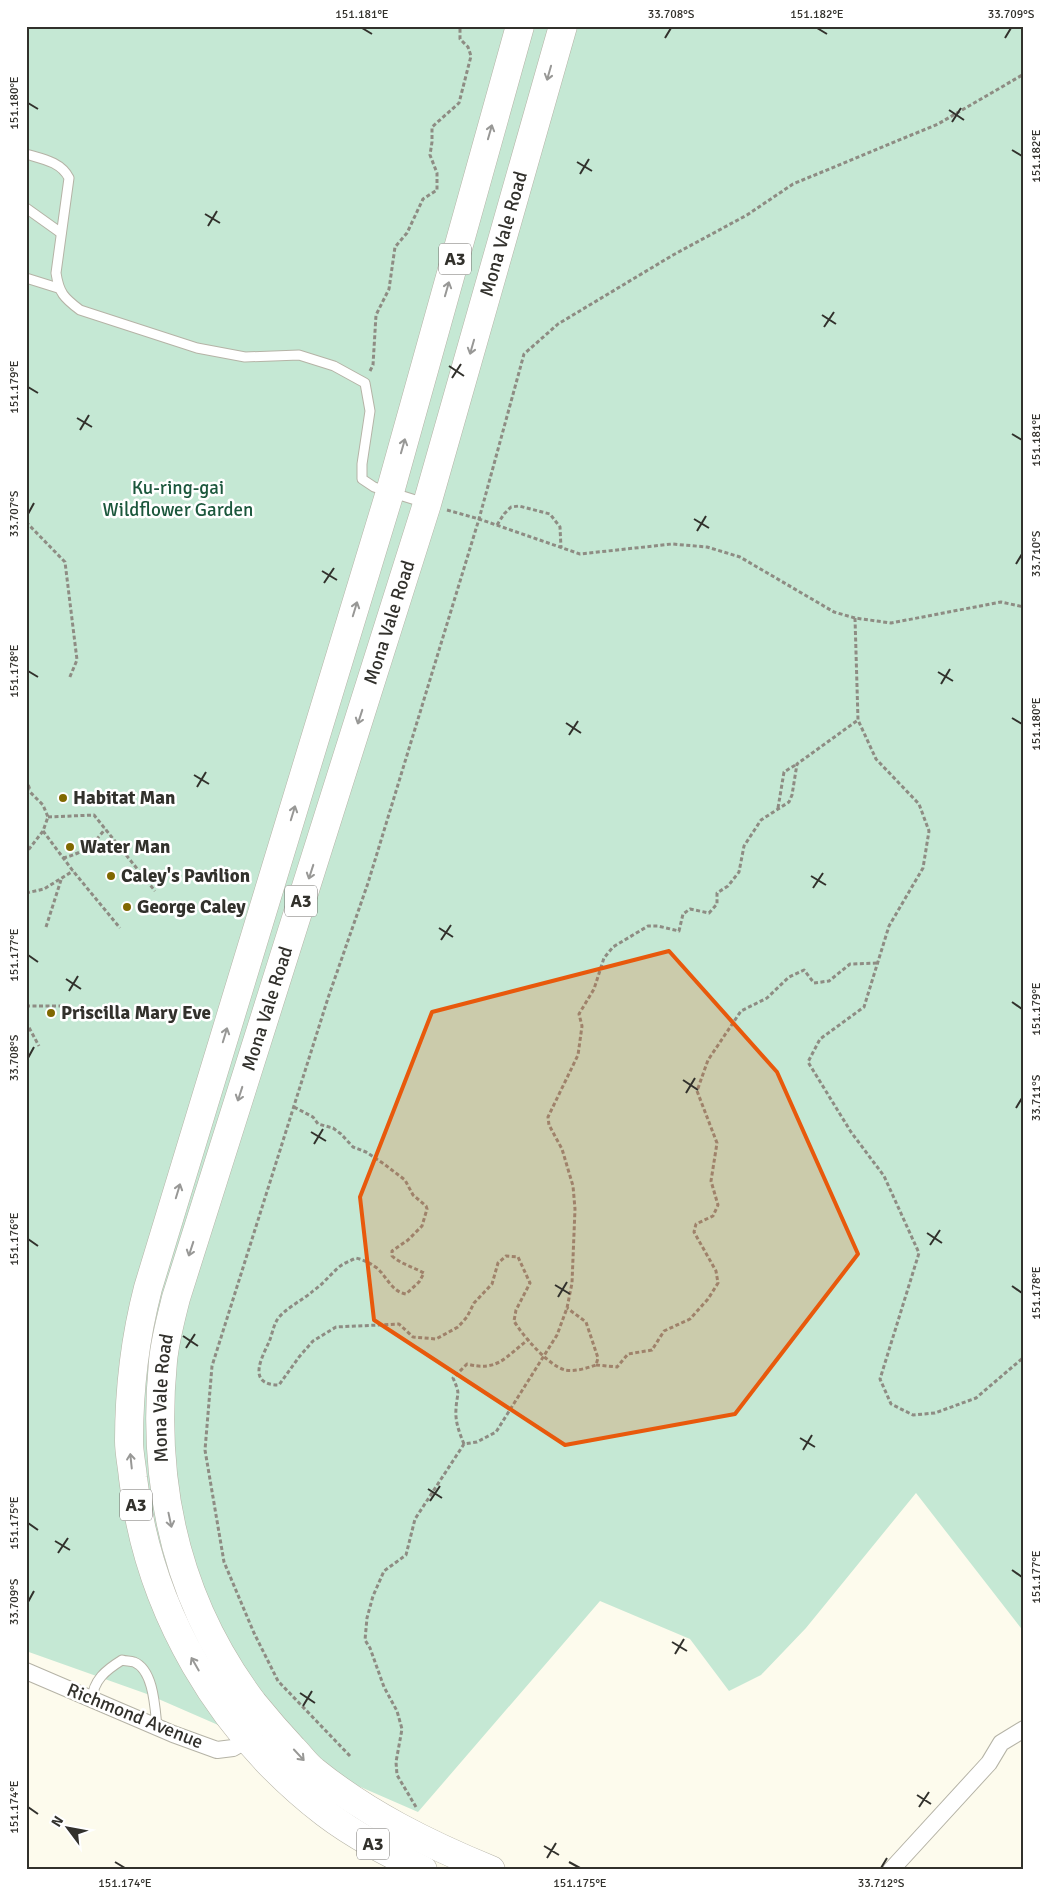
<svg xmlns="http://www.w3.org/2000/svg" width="1050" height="1896" font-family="Signika,sans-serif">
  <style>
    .green { fill: #c5e8d4 }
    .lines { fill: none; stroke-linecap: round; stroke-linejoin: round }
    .service-casing { stroke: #b5b3a6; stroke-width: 11 }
    .minor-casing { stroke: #b5b3a6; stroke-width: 18 }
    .trunk-casing { stroke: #b5b3a6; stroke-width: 29 }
    .path { stroke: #8e8c83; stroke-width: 3; stroke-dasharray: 4 2.5; stroke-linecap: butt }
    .service { stroke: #fff; stroke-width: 9 }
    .minor { stroke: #fff; stroke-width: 16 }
    .trunk { stroke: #fff; stroke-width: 28 }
    .oneway { stroke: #989896 }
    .marked { fill: #e8590c; fill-opacity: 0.2; stroke: #e8590c; stroke-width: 4; stroke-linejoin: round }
    .ticks { fill: none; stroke: #32312c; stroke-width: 2 }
    .poi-dot { fill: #806800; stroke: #fff; stroke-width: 2 }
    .labels { text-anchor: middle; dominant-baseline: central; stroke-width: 5; stroke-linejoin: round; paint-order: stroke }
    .shield { fill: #fff; stroke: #706f6b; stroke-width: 1 }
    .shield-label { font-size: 18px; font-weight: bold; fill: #32312c }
    .street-label { font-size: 19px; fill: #32312c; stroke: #fff }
    .park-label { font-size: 19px; fill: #1b573c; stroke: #fff }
    .poi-label { font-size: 19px; font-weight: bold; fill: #32312c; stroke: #fff; text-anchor: start }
    .neatline { fill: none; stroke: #32312c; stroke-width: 2 }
    .ticks-label { font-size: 12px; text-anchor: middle; fill: #32312c }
  </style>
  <rect width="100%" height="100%" fill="#fdfbed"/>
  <path class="green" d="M26 26H1024V1632L916 1493 806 1628 761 1675 729 1691 690 1639 600 1601 418 1812 147 1694 26 1651Z"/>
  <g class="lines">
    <defs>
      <g id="service">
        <path d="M26 154C43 159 61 162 69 178L56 273C59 293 64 298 80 310L197 348 245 357 299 355 334 366 365 383 370 411 362 464V479L374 487 425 503"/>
        <path d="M26 208 61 233"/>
        <path d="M26 278 58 288"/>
        <path d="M92 1700C93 1680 106 1670 122 1660 125 1661 130 1661 134 1662 154 1670 155 1709 157 1727"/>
      </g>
      <g id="minor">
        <path d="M26 1671 173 1734 217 1750 233 1748 247 1740 252 1734"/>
        <path d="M891 1870 989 1763 1001 1743 1024 1729"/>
      </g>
      <g id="trunk">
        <path d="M423 1870C389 1853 355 1836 325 1813 220 1732 148 1610 133 1478 132 1466 129 1453 129 1441 129 1389 135 1338 148 1288L390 492 520 26"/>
        <path id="s1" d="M491 1870C428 1844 367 1814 314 1771 306 1765 300 1756 293 1749 279 1734 266 1719 253 1703 177 1602 151 1485 163 1361 165 1340 171 1318 176 1298L427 504 563 26"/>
      </g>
    </defs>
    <use href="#service" class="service-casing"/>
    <use href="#minor" class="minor-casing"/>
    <use href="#trunk" class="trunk-casing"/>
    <g class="path">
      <path d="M370 371 373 365 376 315 389 289 395 247 407 233 423 199 437 190V173L430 155 432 142V127L459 103 471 56 468 47 460 39V26"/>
      <path d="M447 510 479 519 580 554 672 544 707 547 740 557 834 612 855 618 891 623 1001 602 1024 607"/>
      <path d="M26 522 65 562 77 660 69 679"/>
      <path d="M497 525 504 514 511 507 519 506 550 514 560 527 561 548"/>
      <path d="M855 618 858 720 876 759 919 804 929 831 923 868 889 926 864 1007 820 1039 808 1062 851 1132 884 1176 919 1253 880 1379 891 1404 913 1415 935 1413 976 1398 1024 1357"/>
      <path d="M26 779 30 790"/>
      <path d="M26 788 43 805 48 817 43 831 26 853"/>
      <path d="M778 808 784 772 797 764"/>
      <path d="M48 817 94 815 155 891"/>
      <path d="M43 831 73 871 120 928"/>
      <path d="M63 858C83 853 93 845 105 829"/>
      <path d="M26 893 44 889 73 871"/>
      <path d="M46 927 61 880"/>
      <path d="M26 1006H62"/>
      <path d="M26 1022 39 1046"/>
      <path d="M294 1107 313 1117 318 1124 333 1128 341 1134 353 1147 366 1152 384 1164 405 1180 413 1195 426 1206 427 1209 422 1226 408 1240 392 1251V1256C401 1264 413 1267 424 1273L419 1282 406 1294C391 1291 388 1278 377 1268 370 1263 364 1260 356 1258 350 1261 344 1263 339 1267 330 1275 323 1284 313 1291 303 1300 284 1309 277 1320 273 1327 272 1335 269 1342 261 1359 247 1385 279 1385L299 1357 313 1341 336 1327 399 1324 413 1337 436 1339 458 1327 467 1317 474 1303 492 1284 498 1263 506 1256 518 1257 530 1283 516 1310 514 1321C522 1335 549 1366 565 1370 575 1372 587 1368 596 1365L598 1358 586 1322 567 1308"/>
      <path d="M596 1365 617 1367 628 1354 652 1350 664 1331 690 1319 708 1299 718 1283 716 1271 694 1232 696 1224 713 1216 718 1205 711 1181 717 1143 697 1091 708 1060 741 1011 767 998 789 977 804 970 814 983 829 981 850 964 878 963"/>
      <path d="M464 1444C459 1432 455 1421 456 1409 457 1391 461 1396 453 1378L467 1364C498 1372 505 1357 529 1339"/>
      <path d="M350 1756 278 1681 254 1633 224 1562 205 1450 212 1366 328 998 368 883 479 519 524 354 558 324 673 255 747 215 793 184 938 124 1024 74"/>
      <path d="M416 1807 397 1775 396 1762 402 1729 397 1711 384 1687 370 1648 365 1640 367 1618 373 1596 384 1571 406 1555 415 1519 464 1444 477 1442 496 1432 557 1335 567 1308 572 1283 575 1209 573 1186 562 1149 549 1125 548 1117 578 1055 582 1026 579 1014 594 989 604 958 613 947 648 926H658L679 931 683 914 690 909 709 913 717 904V893L728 886 739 872 744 846 761 820 789 802 792 795 797 764 858 720"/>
    </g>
    <use href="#service" class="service"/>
    <use href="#minor" class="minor"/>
    <use href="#trunk" class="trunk"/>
  </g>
  <defs><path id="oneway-shaft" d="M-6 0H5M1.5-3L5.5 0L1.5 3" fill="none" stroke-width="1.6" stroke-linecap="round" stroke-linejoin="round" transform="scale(1.25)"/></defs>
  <g class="oneway">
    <use href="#oneway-shaft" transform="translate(549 73) rotate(106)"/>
    <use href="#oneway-shaft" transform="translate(490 132) rotate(-74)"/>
    <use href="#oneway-shaft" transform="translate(447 289) rotate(-74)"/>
    <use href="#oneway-shaft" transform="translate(472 347) rotate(106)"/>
    <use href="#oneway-shaft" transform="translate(403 446) rotate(-74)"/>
    <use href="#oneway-shaft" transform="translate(355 609) rotate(-73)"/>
    <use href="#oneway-shaft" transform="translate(360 717) rotate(108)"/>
    <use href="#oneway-shaft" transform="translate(293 813) rotate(-73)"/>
    <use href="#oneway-shaft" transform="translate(311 872) rotate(108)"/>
    <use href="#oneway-shaft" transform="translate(225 1035) rotate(-73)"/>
    <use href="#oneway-shaft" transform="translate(240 1094) rotate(108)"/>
    <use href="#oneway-shaft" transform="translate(178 1191) rotate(-73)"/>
    <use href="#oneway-shaft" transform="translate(191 1249) rotate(108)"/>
    <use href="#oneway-shaft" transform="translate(131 1461) rotate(-96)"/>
    <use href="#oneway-shaft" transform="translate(170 1520) rotate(78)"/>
    <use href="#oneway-shaft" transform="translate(195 1664) rotate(-120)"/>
    <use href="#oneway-shaft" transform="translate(299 1755) rotate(47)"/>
  </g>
  <path class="marked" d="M669 951 777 1072 858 1254 735 1414 565 1445 374 1320 360 1197 432 1012Z"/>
  <path class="ticks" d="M362 28 372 34M817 28 827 34M665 38 671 28M1005 38 1011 28M28 103 38 109M949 110 964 120M952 122 961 108M1012 150 1022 156M577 162 592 171M580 174 589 159M205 214 220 223M208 226 217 211M822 315 836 324M824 327 834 312M449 366 464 376M452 378 461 364M28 387 38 393M77 418 92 427M80 430 89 415M1012 434 1022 440M28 514 34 503M694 519 709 528M697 531 706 516M1016 564 1022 554M322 571 337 580M324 583 334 568M28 671 38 677M938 672 953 681M941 684 950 669M1012 718 1022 724M566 723 581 733M569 735 578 721M194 775 209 784M197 787 206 772M811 876 826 885M813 888 823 873M439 928 453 937M441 940 451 925M28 955 38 962M66 979 81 989M69 991 78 976M1012 1002 1022 1009M28 1058 34 1047M683 1080 698 1090M686 1093 695 1078M1016 1108 1022 1098M311 1132 326 1141M314 1144 323 1129M927 1233 942 1243M28 1239 38 1246M930 1245 940 1230M555 1285 570 1294M1012 1286 1022 1293M558 1297 567 1282M183 1336 198 1346M186 1348 195 1334M800 1438 815 1447M803 1450 812 1435M428 1489 442 1498M430 1501 440 1486M28 1523 38 1530M55 1541 70 1550M58 1553 68 1538M1012 1570 1022 1577M28 1602 34 1591M672 1642 687 1651M675 1654 684 1639M300 1693 315 1703M303 1706 312 1691M917 1795 931 1804M28 1807 38 1814M919 1807 929 1792M544 1846 559 1855M547 1858 556 1843M115 1862 125 1868M569 1862 580 1868M881 1868 887 1858"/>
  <g class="poi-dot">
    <circle cx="63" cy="798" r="5"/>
    <circle cx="70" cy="847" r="5"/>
    <circle cx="111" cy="876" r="5"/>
    <circle cx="127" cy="907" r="5"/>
    <circle cx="51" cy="1013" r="5"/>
  </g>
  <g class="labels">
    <g class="shield">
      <rect x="439" y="243.5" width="32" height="31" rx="4"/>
      <rect x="285" y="885.5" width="32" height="31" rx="4"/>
      <rect x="120" y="1489.5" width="32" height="31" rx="4"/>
      <rect x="357" y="1828.5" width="32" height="31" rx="4"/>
    </g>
    <g class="shield-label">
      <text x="455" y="259">A3</text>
      <text x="301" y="901">A3</text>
      <text x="136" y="1505">A3</text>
      <text x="373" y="1844">A3</text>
    </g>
    <g class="street-label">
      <text stroke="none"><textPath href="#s1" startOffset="1835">Mona Vale Road</textPath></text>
      <text stroke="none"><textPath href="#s1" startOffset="1430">Mona Vale Road</textPath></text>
      <text stroke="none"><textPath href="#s1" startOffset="1025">Mona Vale Road</textPath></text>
      <text stroke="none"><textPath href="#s1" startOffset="620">Mona Vale Road</textPath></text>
      <text transform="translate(135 1716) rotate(22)">Richmond Avenue</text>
    </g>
    <g class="park-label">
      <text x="178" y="488">Ku-ring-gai<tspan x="178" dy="22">Wildflower Garden</tspan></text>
    </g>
    <g class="poi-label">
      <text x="73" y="798">Habitat Man</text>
      <text x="80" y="847">Water Man</text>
      <text x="121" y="876">Caley's Pavilion</text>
      <text x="137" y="907">George Caley</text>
      <text x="61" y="1013">Priscilla Mary Eve</text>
    </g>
  </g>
  <rect width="1050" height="1896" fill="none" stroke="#ffffff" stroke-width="55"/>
  <g transform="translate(68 1828) rotate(302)" stroke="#ffffff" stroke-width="4" paint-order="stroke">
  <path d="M0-4L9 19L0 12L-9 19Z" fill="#32312c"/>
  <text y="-8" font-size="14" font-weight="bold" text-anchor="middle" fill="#32312c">N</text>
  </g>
  <rect x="28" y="28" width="994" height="1840" class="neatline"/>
  <g class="ticks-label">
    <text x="362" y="18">151.181°E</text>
    <text x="671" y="18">33.708°S</text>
    <text x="817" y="18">151.182°E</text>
    <text x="1011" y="18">33.709°S</text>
    <text transform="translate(14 103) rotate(-90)" y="4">151.180°E</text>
    <text transform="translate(1036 156) rotate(-90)" y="4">151.182°E</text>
    <text transform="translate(14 387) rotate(-90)" y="4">151.179°E</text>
    <text transform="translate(1036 440) rotate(-90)" y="4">151.181°E</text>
    <text transform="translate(14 514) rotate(-90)" y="4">33.707°S</text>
    <text transform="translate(1036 554) rotate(-90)" y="4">33.710°S</text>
    <text transform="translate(14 671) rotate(-90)" y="4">151.178°E</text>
    <text transform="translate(1036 724) rotate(-90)" y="4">151.180°E</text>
    <text transform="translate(14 955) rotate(-90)" y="4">151.177°E</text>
    <text transform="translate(1036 1009) rotate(-90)" y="4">151.179°E</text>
    <text transform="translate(14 1058) rotate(-90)" y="4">33.708°S</text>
    <text transform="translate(1036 1098) rotate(-90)" y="4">33.711°S</text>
    <text transform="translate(14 1239) rotate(-90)" y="4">151.176°E</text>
    <text transform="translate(1036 1293) rotate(-90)" y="4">151.178°E</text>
    <text transform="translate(14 1523) rotate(-90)" y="4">151.175°E</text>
    <text transform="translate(1036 1577) rotate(-90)" y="4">151.177°E</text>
    <text transform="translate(14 1602) rotate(-90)" y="4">33.709°S</text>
    <text transform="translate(14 1807) rotate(-90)" y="4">151.174°E</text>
    <text x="125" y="1887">151.174°E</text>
    <text x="580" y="1887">151.175°E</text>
    <text x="881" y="1887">33.712°S</text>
  </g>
</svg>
